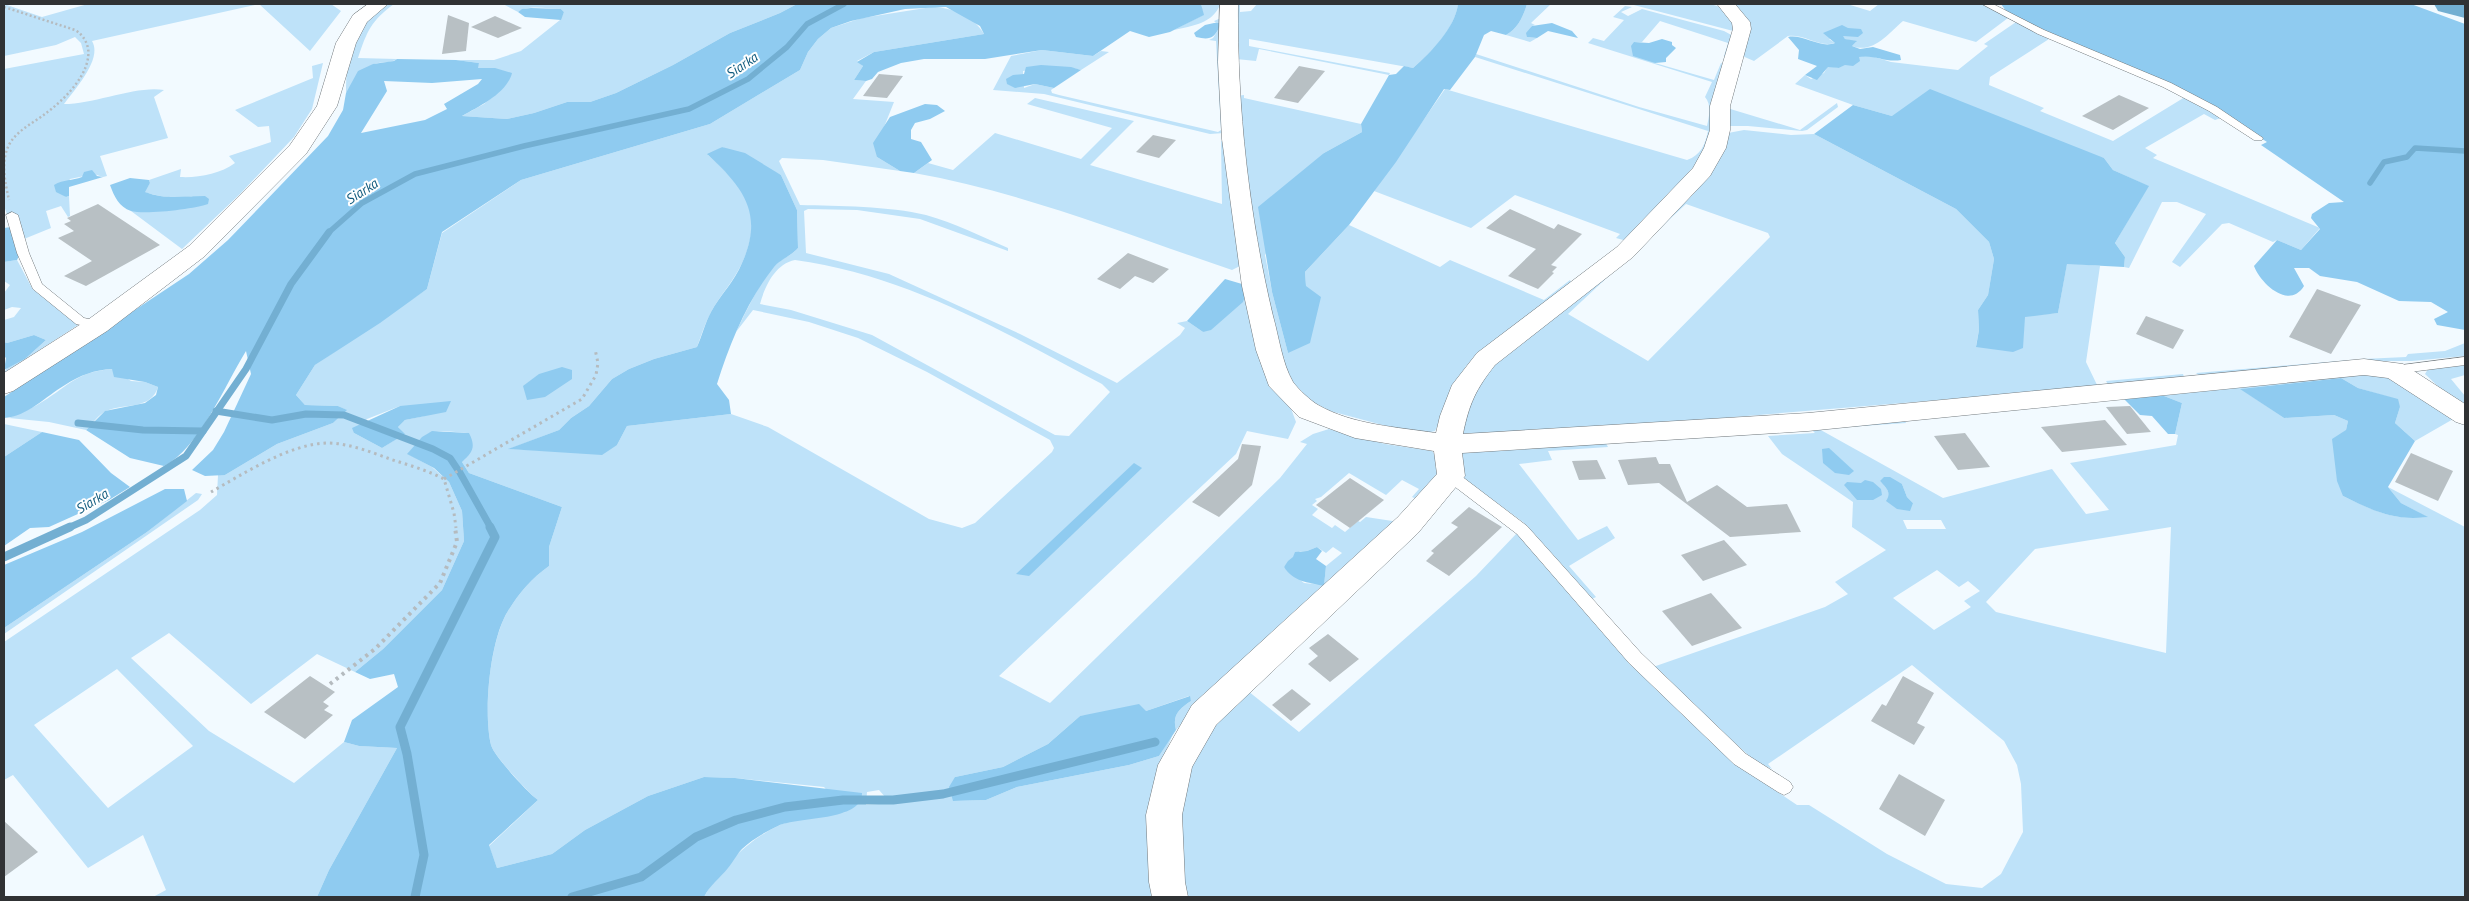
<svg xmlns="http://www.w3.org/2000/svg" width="2469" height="901" font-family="'PT Sans',sans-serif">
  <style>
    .green { fill: #bee2f9; fill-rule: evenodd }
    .forest { fill: #8fcbf0; fill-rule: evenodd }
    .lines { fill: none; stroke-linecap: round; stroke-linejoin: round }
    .stream-far2 { stroke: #73afd2; stroke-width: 5.5 }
    .stream-far1 { stroke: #73afd2; stroke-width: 7 }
    .stream { stroke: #73afd2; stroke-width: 9 }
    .river { fill: #73afd2; fill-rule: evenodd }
    .building { fill: #b8c0c4 }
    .lane-casing { stroke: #72797d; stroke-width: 1 }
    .street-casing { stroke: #72797d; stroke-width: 1 }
    .path-far2 { stroke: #b5bbbf; stroke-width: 2.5; stroke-dasharray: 2 2.5; stroke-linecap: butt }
    .path-far1 { stroke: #b5bbbf; stroke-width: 3; stroke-dasharray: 2.5 4; stroke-linecap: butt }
    .path { stroke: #b5bbbf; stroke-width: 4; stroke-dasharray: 3 4.5; stroke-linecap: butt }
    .lane { fill: #fff; fill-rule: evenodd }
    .street { fill: #fff; fill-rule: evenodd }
    .labels { text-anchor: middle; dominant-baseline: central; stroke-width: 4; stroke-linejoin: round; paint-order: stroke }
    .water-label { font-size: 14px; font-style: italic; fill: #115b7e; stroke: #fff }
  </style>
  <rect width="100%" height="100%" fill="#f2faff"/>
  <g class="green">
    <path d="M4 4 42 17 88 4H331L341 11 310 51 259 4 92 41C103 59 74 90 64 104 94 104 138 85 164 90L154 97 168 138 100 156 107 176 103 177 94 174 70 179 62 194 66 197 69 196 70 216 68 217 61 206 46 211 51 228 24 239 18 215 8 217 4 206V69L84 54 81 43 75 37 56 45 4 56Z"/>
    <path d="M383 4H394C371 21 367 31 358 58L397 59C390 64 382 61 374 64 362 69 354 83 346 93 346 51 353 33 383 4Z"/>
    <path d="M503 4H797L780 13 730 33 673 65 616 93 590 102H567L534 113 507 119 462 116 484 104 495 95V68H477L479 63 456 60H494L521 51 560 20 564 12 561 9C548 9 528 4 518 12Z"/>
    <path d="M1201 4H1220C1214 23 1192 26 1174 30L1203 15Z"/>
    <path d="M1235 4H1240V12L1251 11 1257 4H1458C1455 29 1431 52 1413 68L1249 39V46L1390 73 1389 75 1259 49 1256 61 1236 59 1233 10Z"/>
    <path d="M1527 4H1551L1531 23 1535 25 1532 26 1527 37 1537 38 1530 42 1506 35C1518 28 1523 17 1527 4Z"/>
    <path d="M1630 4H1710L1724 8 1737 32Z"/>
    <path d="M1729 4H1847L1870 11 1879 4H1985L2008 18 1976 42 1903 21C1888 34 1873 54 1852 46L1856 42 1845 39 1842 36 1861 29 1829 39 1835 43C1820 48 1805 34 1788 36L1754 61 1740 55Z"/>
    <path d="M1625 6 1632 7 1621 12 1628 16 1642 9 1724 31 1735 37 1730 56H1724L1728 43 1660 21 1642 42H1634L1655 63 1714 80 1721 63 1726 65 1714 124 1697 166 1627 241 1616 238 1620 234 1515 195 1471 228 1374 191 1445 89 1687 160C1701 155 1705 145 1708 131L1475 57 1476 54 1639 107 1707 126C1709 117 1712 105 1705 97L1712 82 1588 43 1593 38 1604 41 1624 20 1613 17Z"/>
    <path d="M932 7C951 7 975 17 984 34L874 52 857 61 863 66 854 80 866 81 853 99 894 102 884 127 877 157 900 171 823 160 782 158 779 161 800 205C838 206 889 206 926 215 954 223 981 236 1008 248V251L920 219 857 210 808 209 804 211 806 253 889 274 1020 334 1117 383 1180 335 1185 328 1177 323 1187 321 1203 332 1247 290 1296 422 1288 439 1247 431 1236 454 999 676 1050 703 1280 478 1307 444 1300 442 1313 434 1329 429 1385 444 1432 451 1438 459 1435 467 1439 470 1431 487 1421 501 1412 497 1419 489 1402 480 1386 495 1349 473 1321 497 1315 499 1317 501 1312 505 1318 509 1312 515 1332 528 1335 525 1345 532 1358 521 1360 522 1366 517 1399 522 1206 696 1176 730C1172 715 1179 709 1191 701L1189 696 1146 711 1080 716 1048 744 1003 767 955 777 953 801 986 800 1017 787 1129 765 1159 756 1173 733 1163 760 1152 868 1158 897H704C720 868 748 840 778 826 793 818 828 815 846 812L824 787 735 778 704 777 648 796 585 830 552 854 497 868 489 846 538 800C528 792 494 756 491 745 483 712 490 640 508 611 519 593 532 578 549 566V547L562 507 469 473 462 462 468 433C433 431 431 425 408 454L432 467 449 482 462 511 464 541 442 590 383 649 355 672 317 654 251 704 169 633 131 658 209 731 294 783 344 742 359 746 397 748 329 870 317 897H153L166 890 143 835 88 868 13 775 4 780V642L200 510 217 495 218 475H225L277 444 333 423 346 410 338 406 305 405 296 395 315 365 427 289 442 233 521 180 710 124 800 70 808 52 818 39 831 28 862 18ZM722 147 781 175 797 210 798 248C791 256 783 258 776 264 764 273 743 318 736 332L753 310 809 322 858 338 927 372 1050 440 1054 448 1052 452 975 523 962 528 929 519 768 427 731 414 627 426 617 445 554 451 509 449 559 430 571 418 589 406 612 379 629 369 654 359 697 347C701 336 705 323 711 312 720 295 734 281 742 263 765 213 745 188 708 155ZM795 260C906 275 1004 332 1102 384L1110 392 1069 436 1055 435 872 335 791 310 760 304C765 286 775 264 795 260ZM400 406 424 416 405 420 398 427 404 434 382 448 354 433 367 419ZM1134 464 1141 468 1029 575ZM1317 547 1326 553 1333 547 1342 553 1326 566 1324 585 1304 583 1284 567 1300 551H1307ZM117 669 193 746 108 808 34 725ZM879 790 886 798 879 804 866 805 867 792Z"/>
    <path d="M1221 18 1224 133 1210 134 1044 94 993 90 1011 56 1042 50 1093 56 1101 51 1109 52 1081 70C1062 64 1043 69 1023 71L1024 88 1035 84 1054 88 1051 90 1052 93 1059 95 1218 132 1221 130 1216 41 1209 40 1213 38 1220 27 1214 21Z"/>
    <path d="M2016 22 2049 39 1990 77 1989 85 2044 108 2040 111 2113 141 2185 97 2166 89 2170 88 2221 118 2215 120 2204 114 2145 148 2157 155 2153 158 2320 228 2301 250 2277 240 2273 242 2229 223 2222 224 2180 267 2172 262 2206 214 2177 202H2162L2129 268 2124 267 2125 257 2115 243 2148 186 2113 170 2104 158 1892 116 1853 105 1795 84 1805 75 1811 79 1824 73 1828 66 1839 68 1859 57 1868 55 1891 62 1958 70 1988 46 1984 44Z"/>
    <path d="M323 63 312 109 294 137 240 194 182 249 131 211 174 209 193 196C176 199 160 197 144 192L150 183 149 180 181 169 180 177C198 178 220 174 235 163L229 156 271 142 269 126 258 127 235 110 313 78 312 66Z"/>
    <path d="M1244 95V98L1361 124 1362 132 1324 153 1265 255 1272 292 1288 353 1306 286 1305 272 1349 225 1440 267 1450 260 1544 300 1570 280 1573 287 1466 366 1435 431 1427 433 1390 427 1330 411 1304 397 1284 370 1263 287 1236 96Z"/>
    <path d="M1035 98 1134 121 1090 165 1222 204 1221 141 1229 145 1244 264 1232 270C1128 235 1023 192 914 173L928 163 953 170 995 133 1081 159 1112 128 1027 104Z"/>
    <path d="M1837 103 1838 107 1807 130 1802 131 1748 126H1726L1727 108 1800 130Z"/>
    <path d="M1744 130 1791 135 1814 134 1956 209 1989 242 1994 259 1988 295 1978 310 1979 330 1976 346 2025 316 2058 313 2067 263 2100 266 2086 362 2098 387 1515 435H1466L1460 431 1461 406 1492 361 1582 291 1728 133ZM1686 204 1768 233 1770 237 1648 361 1568 314Z"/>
    <path d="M17 260 32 288 78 325 4 373 7 368 25 359 46 340 34 335 7 343 4 342V320L14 317 21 308 12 307 4 310V293L10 285 4 281V262Z"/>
    <path d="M2465 343V356L2412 361H2367L2363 359 2406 357 2408 354 2445 351Z"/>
    <path d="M2351 360V363L2201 377 2196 373Z"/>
    <path d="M2465 365V375L2451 379 2465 396V412L2425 374 2428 369Z"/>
    <path d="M112 369 131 381 145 382 158 387C151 410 125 403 106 411 99 414 92 424 86 430L49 422 9 418C18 414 28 410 37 405 67 388 74 372 112 369Z"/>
    <path d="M2366 373 2383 375 2455 418 2415 441 2395 423 2400 407 2392 398 2358 388 2341 378 2241 389 2284 418 2334 415 2348 421 2346 430 2343 496C2373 510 2393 521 2427 517L2401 503 2388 487 2465 527V897H1176L1172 877 1179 767 1243 687 1299 732 1476 576 1517 533 1748 772 1797 805H1809L1887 854 1946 884 1982 888 2001 874 2023 832 2021 784 2017 765 2004 741 1912 665 1768 764 1772 769 1756 762 1659 675 1653 667 1825 607 1848 594 1835 582 1886 550 1852 527 1853 502 1782 454 1768 436 1815 433 1810 428 1905 421 1906 423 1819 429 1943 498 2052 469 2086 514 2109 510 2070 463 2176 445 2178 435 2175 434 2182 403 2164 396 2158 390ZM1880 481 1902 484 1907 497 1913 503 1887 501C1892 492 1886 488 1880 481ZM1903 520H1941L1946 529H1907ZM2171 527 2166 653 1996 612 1986 602 2035 549ZM1937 570 1959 587 1968 581 1980 591 1964 601 1971 607 1934 630 1893 598Z"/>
    <path d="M2183 374 2185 379 2109 386 2106 381Z"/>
    <path d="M4 424 42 432 4 457Z"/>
    <path d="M1603 438 1608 447 1548 451 1552 460 1519 464 1578 540 1607 526 1615 538 1569 566 1596 597 1592 599 1523 522 1460 476 1459 463 1463 452Z"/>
    <path d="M196 493 202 494 198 500 4 634V628L147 532Z"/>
  </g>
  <g class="forest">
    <path d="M797 4H1201L1204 15 1170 32 1149 37 1130 31 1093 56 1042 50 985 59H924L901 63 878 72 872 79 866 81 854 80 863 66 857 62 874 52 984 34 980 26 946 7 905 9 851 21 831 28 818 39 808 52 800 70 710 124 521 180 442 232 427 289 380 323 315 365 296 395 305 405 338 406 347 410 333 423 277 444 225 475 205 476 192 470 213 450 224 432 251 374 246 351C226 383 199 449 164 466L130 458 86 430 105 411 145 403 156 395 158 387 145 382 114 377 112 369C95 370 80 375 65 385 46 396 27 417 4 418V397L189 274 228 240 328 136 343 110 346 93 358 71 373 64 394 61 397 59 456 60 479 63 478 68H495L512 73C507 93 480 106 462 116L507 119 534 113 567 102H590L616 93 673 65 730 33 780 13ZM482 79 478 84 444 104 447 109 425 120 361 133 387 91 384 81 432 83Z"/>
    <path d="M1458 4H1527C1523 17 1518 28 1506 35L1491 31 1484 35 1475 57 1450 90 1444 89 1396 162 1349 225 1305 272 1306 286 1321 297 1310 343 1288 353 1272 292 1258 207 1324 153 1362 132 1361 124 1389 75 1396 74 1404 66 1413 68C1431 52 1455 28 1458 4Z"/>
    <path d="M2001 4H2411L2465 24V330L2437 325 2434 319 2448 312 2431 302 2399 301 2357 282 2320 276 2309 268H2294L2304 286C2289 310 2261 284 2254 266L2277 240 2301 250 2320 229 2311 218 2312 214 2329 203 2344 202 2261 145 2267 142 2195 96 2068 42 2006 11Z"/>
    <path d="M531 8 561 9 564 12 561 20 525 17 518 12 522 9Z"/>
    <path d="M1214 23H1219L1220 26C1214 39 1209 40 1196 37L1194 33 1205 25Z"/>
    <path d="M1552 23 1572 31 1578 38 1548 31 1537 38 1527 37 1526 33 1532 26Z"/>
    <path d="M1842 25 1848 28 1861 29 1863 33 1858 37 1843 36 1845 39 1857 41 1852 46 1860 49 1873 47 1900 55 1901 60C1886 63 1874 54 1859 57L1860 61 1853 66 1845 65 1839 68 1828 67 1817 80 1805 75 1817 66 1798 59 1799 50 1788 37C1804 34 1820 49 1835 43L1823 33Z"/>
    <path d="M1662 39 1672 42V45L1676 48 1666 58V62L1655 63 1633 56 1631 46 1634 42 1649 43Z"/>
    <path d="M1041 65 1071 67 1081 70 1054 88 1035 84 1015 88 1007 84 1006 79 1013 75 1024 74 1026 67Z"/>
    <path d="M1930 89 2104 158 2113 170 2149 186 2115 243 2125 257 2124 267 2067 264 2058 313 2025 317 2023 348 2013 352 1976 347 1979 330 1978 310 1988 295 1994 259 1989 242 1956 209 1814 134 1853 105 1892 116Z"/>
    <path d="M925 104 937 105 945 111 930 119 915 123 911 130V139L921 142 932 160 914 173 900 171 877 157 873 143 890 117Z"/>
    <path d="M722 147 745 153 781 175 797 210 798 248C791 256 778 261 774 267 747 301 730 343 717 384L729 400 731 414 627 426 617 445 602 455 508 449 559 430 571 418 589 406 612 379 629 369 654 359 697 347C702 336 705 323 711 312 720 295 735 281 742 263 764 214 744 188 707 154Z"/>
    <path d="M92 170 97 176 103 177 69 187V196L66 197 56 192 54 185C64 179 72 181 82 177L84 172Z"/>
    <path d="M130 178 149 180 150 183 145 192C166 200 183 196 205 196L209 199 208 204C194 209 145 215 131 211 119 207 114 196 110 185Z"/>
    <path d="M11 227 19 256 17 260 4 262V228Z"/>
    <path d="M1225 279 1242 284 1247 290 1243 302 1211 330 1203 332 1187 321Z"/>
    <path d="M34 335 46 340 25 359 4 370 6 358 4 356V342L7 343Z"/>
    <path d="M562 367 572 370V379L545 397 527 400 523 386 539 374Z"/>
    <path d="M2341 378 2358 388 2398 399 2400 407 2395 423 2415 441 2388 487 2401 503 2428 517C2393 521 2374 511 2343 496L2337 481 2332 439 2346 430 2348 421 2334 415 2284 418 2240 389Z"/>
    <path d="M2158 390 2164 396 2182 403 2175 434H2168L2152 416 2140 415 2124 399Z"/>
    <path d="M451 401 446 412 405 420 398 427 405 434 382 448 354 433 352 428 400 406Z"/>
    <path d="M432 431 469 433C476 447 473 452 462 462L469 473 562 507 549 547V566C532 578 519 593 508 611 490 639 483 712 491 745 494 756 528 793 538 800L489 845 497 868 552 854 585 830 648 796 704 777 735 778 862 793C862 822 798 816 778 826 767 831 751 840 742 849 737 854 733 862 728 868 720 878 710 885 704 897H317L329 870 397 748 359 746 344 742 352 720 398 687 394 674 370 679 355 672 383 649 442 590 464 541 462 511 449 482 434 468 407 454 422 437Z"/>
    <path d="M42 432 79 440 111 473 130 487 109 500 49 527 30 528 4 546V457Z"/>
    <path d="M1829 448 1854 471 1849 475 1835 473 1823 463 1822 449Z"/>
    <path d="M1134 463 1142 468 1029 576 1016 574Z"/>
    <path d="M1884 477H1890L1902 484 1907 497 1913 503 1910 511 1897 509 1886 501C1892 492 1886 488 1880 481Z"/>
    <path d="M1865 480 1873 482 1881 489 1882 495 1873 500H1857L1844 485 1847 482 1861 483Z"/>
    <path d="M165 489H184L187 501 147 532 4 628V565L82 532Z"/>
    <path d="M1317 547 1322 551 1316 559 1326 566 1324 586C1307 582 1294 582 1284 567L1288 561 1293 557 1295 552 1307 551Z"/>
    <path d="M1190 696 1191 701C1179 709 1172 715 1176 730L1159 756 1129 765 1017 787 986 800 953 801 949 787 955 777 1003 767 1048 744 1080 716 1139 704 1146 711Z"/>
  </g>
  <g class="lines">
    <g class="stream-far2">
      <path d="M2370 183 2384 162 2407 157 2415 148 2465 151"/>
      <path d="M328 233 362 203 415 174 524 146 689 109 748 79 787 47 807 24 844 4"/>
    </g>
    <g class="stream-far1">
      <path d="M216 411 272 420 306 414 344 415 433 449 450 458 458 470"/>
      <path d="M78 423 143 430 203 431"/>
      <path d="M459 471 491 528"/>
      <path d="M68 528 86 520 186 456 246 369 291 284 329 232"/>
    </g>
    <g class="stream">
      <path d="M4 557 70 527"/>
      <path d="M415 897 424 855 407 754 400 727 495 537 490 527"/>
      <path d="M572 897 641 877 696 837 736 820 785 807 843 800H893L943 794 1155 742"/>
    </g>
    <path class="river" d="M2434 4H2465V18L2438 11Z"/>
  </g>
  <g class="building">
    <path d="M448 15 469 23 466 51 442 54Z"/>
    <path d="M495 16 522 28 498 38 471 27Z"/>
    <path d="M1299 66 1325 71 1298 103 1274 98Z"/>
    <path d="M879 74 903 76 887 98 863 96Z"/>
    <path d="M2119 95 2149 108 2113 130 2082 116Z"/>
    <path d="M1153 135 1176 140 1159 158 1136 152Z"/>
    <path d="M98 204 160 245 86 286 64 276 92 261 58 238 74 231 64 224 71 221 67 218Z"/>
    <path d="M1510 209 1554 229 1558 224 1582 234 1551 265 1557 267 1552 272 1554 273 1538 289 1508 276 1536 249 1486 228Z"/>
    <path d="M1128 253 1169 269 1153 283 1135 276 1120 289 1097 279Z"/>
    <path d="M2317 289 2361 305 2331 354 2289 337Z"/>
    <path d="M2146 316 2184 330 2173 349 2136 334Z"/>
    <path d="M2130 406 2151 432 2127 434 2106 407Z"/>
    <path d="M2105 420 2127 445 2062 452 2041 427Z"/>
    <path d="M1965 433 1990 467 1958 470 1934 436Z"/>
    <path d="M1242 444 1261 446 1252 485 1219 517 1192 502 1238 459Z"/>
    <path d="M2411 453 2453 471 2438 501 2395 482Z"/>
    <path d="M1656 457 1659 464H1670L1687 502 1717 485 1747 507 1787 504 1801 532 1730 537 1659 483 1628 485 1618 460Z"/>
    <path d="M1597 460 1606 479 1579 480 1572 461Z"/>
    <path d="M1350 478 1384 500 1350 528 1316 505Z"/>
    <path d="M1469 507 1502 527 1449 576 1426 561 1434 553 1431 551 1458 527 1451 523Z"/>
    <path d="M1724 540 1747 565 1703 581 1681 555Z"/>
    <path d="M1711 593 1742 628 1692 646 1662 611Z"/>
    <path d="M1328 634 1359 659 1330 682 1308 664 1318 656 1309 648Z"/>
    <path d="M310 676 335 692 323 702 329 706 324 710 333 715 305 739 264 712Z"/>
    <path d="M1903 676 1934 693 1917 723 1925 727 1914 745 1871 721 1882 704 1886 706Z"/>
    <path d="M1292 689 1311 704 1291 721 1272 705Z"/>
    <path d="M1899 774 1945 800 1925 836 1879 809Z"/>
    <path d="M4 821 38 852 4 877Z"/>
  </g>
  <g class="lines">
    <defs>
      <g id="lane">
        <path d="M1982 4H1993L2044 30 2171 83 2217 107 2263 138 2262 140H2254L2209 111 2163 87 2038 34Z"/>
        <path d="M12 212 18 215 29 253 42 284 84 318 102 322 104 325 102 328 98 329 76 324 33 289 17 253 6 215Z"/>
        <path d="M2465 357V365L2394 374 2388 370 2394 366Z"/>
        <path d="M1451 471 1456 472 1527 526 1641 653 1746 754 1790 782 1793 787 1790 792 1784 795 1778 792 1734 764 1629 663 1517 534 1446 480 1444 476Z"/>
      </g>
      <g id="street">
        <path d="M368 4H388L367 22 356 43 337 106 306 154 205 256 107 331 13 391 4 394V373L89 319 189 246 290 145 317 106 336 43 353 15Z"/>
        <path d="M1220 4H1238C1237 107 1249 216 1273 316 1279 337 1282 363 1293 382 1298 389 1311 401 1318 405 1353 425 1397 427 1436 433L1440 416 1452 385 1477 353 1617 247 1693 168 1704 148 1710 130V106L1733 29 1732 23 1717 4H1735L1750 22 1751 29 1730 106V130L1726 148 1710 176 1633 257 1495 365C1476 389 1469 404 1463 434L1808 413 2364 359 2403 364 2465 404V425L2456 422 2388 378 2364 375 1808 431 1462 453 1465 476 1418 533 1216 725 1192 767 1182 815 1185 882 1188 897H1152L1149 882 1146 815 1158 765 1192 705 1398 517 1437 474 1434 451 1355 438 1299 417 1269 386 1256 350 1242 286 1222 139 1218 62Z"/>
      </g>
    </defs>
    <use href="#lane" class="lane-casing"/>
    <use href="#street" class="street-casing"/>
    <path class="path-far2" d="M4 7 75 30C82 34 86 40 88 48 92 73 64 100 45 114 33 123 18 130 10 143 0 160 5 182 9 200"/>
    <g class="path-far1">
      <path d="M444 479 582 399 596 375 598 363 595 349"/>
      <path d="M211 492C243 474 289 444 327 443 348 443 371 452 390 459 408 465 427 470 444 479L454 513 456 528"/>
    </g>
    <path class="path" d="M330 684 375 649 440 583 457 542 455 527"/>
    <use href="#lane" class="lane"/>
    <use href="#street" class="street"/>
  </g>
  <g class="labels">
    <g class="water-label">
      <text transform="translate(742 65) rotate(-34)">Siarka</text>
      <text transform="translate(362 191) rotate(-33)">Siarka</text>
      <text transform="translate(92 501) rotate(-31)">Siarka</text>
    </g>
  </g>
  <rect width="2469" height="901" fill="none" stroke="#303234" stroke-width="10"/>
</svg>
